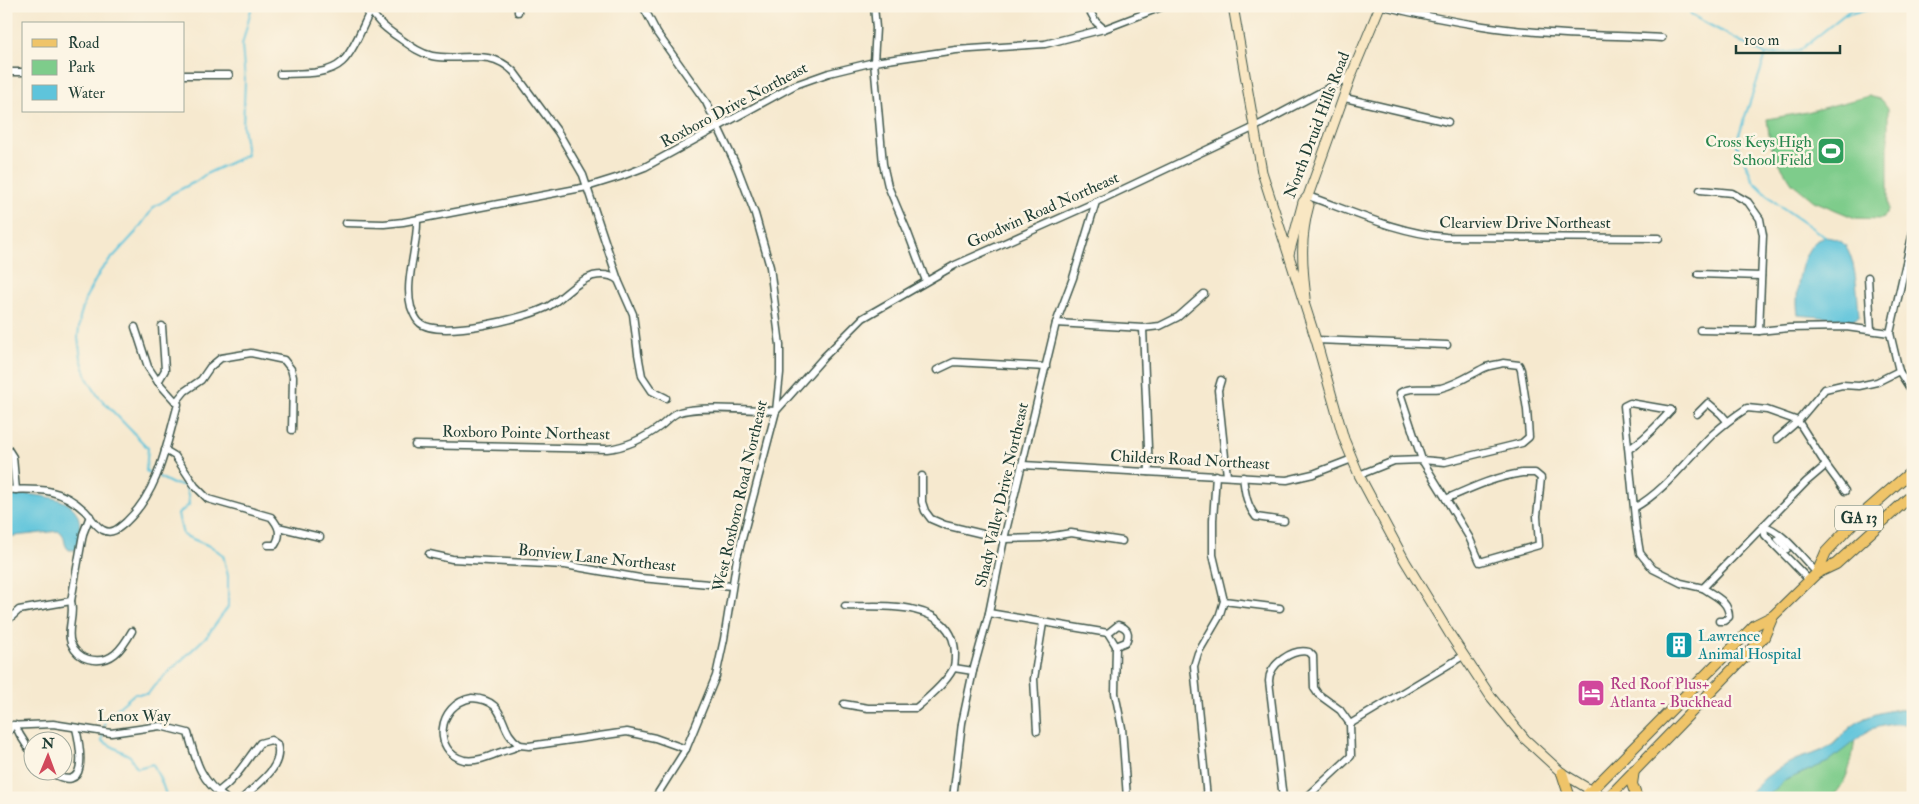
<svg xmlns="http://www.w3.org/2000/svg" width="1919" height="804" font-family="'IM FELL Double Pica',serif">
  <style>
    .green { fill: #7ecc8b; stroke: #4e8460 }
    .water { fill: #5ec4db; stroke: #3e8088 }
    .lines { fill: none; stroke-linecap: round; stroke-linejoin: round }
    .stream { stroke: #5ec4db; stroke-width: 2 }
    .minor-casing { stroke: #3f574b; stroke-width: 9 }
    .secondary-casing { stroke: #3f574b; stroke-width: 11 }
    .primary-casing { stroke: #3f574b; stroke-width: 12 }
    .minor { stroke: #fff; stroke-width: 6 }
    .secondary { stroke: #f9e7c3; stroke-width: 9 }
    .primary { stroke: #efc469; stroke-width: 10 }
    .labels { text-anchor: middle; dominant-baseline: central; stroke-width: 5; stroke-linejoin: round; paint-order: stroke }
    .shield { fill: #fcf5e5; stroke: #617469; stroke-width: 1 }
    .shield-label { font-size: 15px; font-weight: bold; fill: #1f3d34 }
    .street-label { font-size: 16px; fill: #1f3d34; stroke: #fcf5e5 }
    .leisure-label { font-size: 16px; fill: #27864d; stroke: #fcf5e5; text-anchor: end }
    .culture-label { font-size: 16px; fill: #0d838f; stroke: #fcf5e5; text-anchor: start }
    .hotel-label { font-size: 16px; fill: #b23c85; stroke: #fcf5e5; text-anchor: start }
  </style>
  <rect width="100%" height="100%" fill="#fcf5e5"/>
  <filter id="ink" filterUnits="userSpaceOnUse"><feTurbulence type="fractalNoise" baseFrequency=".02" numOctaves="2"/><feDisplacementMap in="SourceGraphic" scale="10" xChannelSelector="R" yChannelSelector="G"/><feConvolveMatrix kernelMatrix="1 2 1 2 8 2 1 2 1" color-interpolation-filters="sRGB"/></filter>
  <filter id="wash" filterUnits="userSpaceOnUse"><feTurbulence type="fractalNoise" baseFrequency=".0096" numOctaves="4" result="noise"/><feDisplacementMap in="SourceGraphic" scale="20" xChannelSelector="R" yChannelSelector="G"/><feGaussianBlur stdDeviation="1.12" result="paint"/><feColorMatrix in="noise" values="0 0 0 0 0 0 0 0 0 0 0 0 0 0 0 0 0 1.4 0 .05"/><feComposite in="paint" operator="in"/></filter>
  <g filter="url(#wash)">
    <rect width="100%" height="100%" fill="#f6e9cf"/>
    <g class="green">
      <path d="M1869 96 1882 100 1888 108V210L1882 219 1855 218 1814 201 1792 183 1778 161 1770 142 1767 119 1807 112Z"/>
      <path d="M1893 710H1913L1855 733C1854 755 1849 782 1831 798H1746L1767 778 1794 761 1815 754 1832 745 1850 728 1865 718Z"/>
    </g>
    <g class="water">
      <path d="M1825 237C1832 238 1839 239 1844 244 1856 256 1858 300 1859 317L1853 320 1798 315C1795 295 1799 257 1815 242 1817 240 1822 239 1825 237Z"/>
      <path d="M25 494C64 498 90 502 76 550H69C62 544 67 536 59 531L6 537V495Z"/>
      <path d="M1893 710H1913V724H1892L1870 729 1828 762 1784 781 1766 798H1746C1756 782 1778 768 1795 760 1807 755 1820 753 1831 746 1837 742 1842 735 1848 730 1860 718 1877 713 1893 710Z"/>
    </g>
    <g class="lines">
      <g class="stream">
        <path d="M1689 6 1691 15 1766 55"/>
        <path d="M1864 6 1913 13"/>
        <path d="M1846 15 1870 8"/>
        <path d="M1825 237 1776 203 1754 182 1736 143 1766 55 1799 51 1855 6"/>
        <path d="M154 475 146 471 148 448 98 396 87 378 81 358 78 338 80 317 86 297 101 270 136 232 154 207 167 199 171 194 195 182 206 174 247 155 243 126 245 81 242 45 252 6"/>
        <path d="M159 477 173 484 185 485 188 495 189 505 178 514 183 535 212 547 223 555 228 576V607L207 636 154 686 148 694H134L105 719 102 741 130 756 137 768 153 764 162 783 167 798"/>
      </g>
    </g>
  </g>
  <g filter="url(#ink)">
    <g class="lines">
      <defs>
        <g id="minor">
          <path d="M369 6C374 19 384 27 395 35 407 43 418 53 432 56 462 62 489 47 514 72L558 132 583 175 618 280 633 314 638 354 642 376 652 391 666 398"/>
          <path d="M643 6 657 33 706 102 737 167 755 214 770 267 780 345V373L776 411 737 558 724 639 716 676 686 749 655 798"/>
          <path d="M874 6 876 28 874 62 883 164 888 186 908 233 926 281"/>
          <path d="M1087 6 1096 22 1104 29"/>
          <path d="M1383 6C1416 14 1450 21 1483 26 1542 35 1603 35 1662 38"/>
          <path d="M518 12V6"/>
          <path d="M6 72H24"/>
          <path d="M280 74C299 73 327 76 342 62 354 51 363 25 371 10"/>
          <path d="M184 75H229"/>
          <path d="M1345 98 1448 122"/>
          <path d="M1700 190 1732 193 1748 202 1760 219 1763 235 1759 331 1789 328 1846 327 1890 333"/>
          <path d="M1308 196C1353 212 1398 233 1446 237L1659 238"/>
          <path d="M417 220C418 247 404 281 411 307 413 312 415 319 420 323 439 339 528 318 549 306 564 297 575 282 593 276 602 274 610 274 618 280"/>
          <path d="M346 223 384 224 403 222 587 187 619 177 645 167 795 85 829 73 874 62 956 50 1045 44 1104 29 1164 6"/>
          <path d="M1913 232 1890 333 1899 371 1913 393"/>
          <path d="M1698 274 1761 276"/>
          <path d="M1868 277 1871 330"/>
          <path d="M1056 323 1143 328 1160 326 1178 317 1204 294"/>
          <path d="M135 327 148 367 158 382 176 402"/>
          <path d="M1143 328 1149 472"/>
          <path d="M1700 330 1759 331"/>
          <path d="M1316 340 1447 345"/>
          <path d="M1503 363 1519 365 1521 370 1527 410 1529 437 1522 443 1445 462 1422 460 1400 393C1411 385 1427 391 1441 388 1457 384 1470 375 1484 368 1490 365 1497 365 1503 363Z"/>
          <path d="M937 370 954 362 1046 367"/>
          <path d="M1221 380 1218 390 1227 476"/>
          <path d="M158 382 165 370 162 326"/>
          <path d="M1697 414 1708 403 1721 414 1727 421"/>
          <path d="M1777 439 1798 421 1825 389 1842 385 1859 386 1877 382 1899 371"/>
          <path d="M415 445 607 449C627 447 645 438 662 425 667 421 671 416 677 413 695 405 754 410 776 411L824 357 863 318 955 265 1096 202 1255 127 1351 76"/>
          <path d="M6 446 13 457 16 490"/>
          <path d="M1629 449C1645 439 1658 425 1671 410"/>
          <path d="M165 450 175 456 195 486 208 499 271 517C279 526 282 534 275 545H268"/>
          <path d="M1023 465 1287 480 1313 474 1352 459"/>
          <path d="M1826 465 1845 491"/>
          <path d="M1522 473H1535L1541 478 1537 516 1539 545 1480 562 1469 537 1446 499C1471 488 1494 477 1522 473Z"/>
          <path d="M1359 475 1394 461 1422 460 1446 499"/>
          <path d="M922 476V502L925 511 931 519 945 525 1004 539 1041 538 1071 533 1122 541"/>
          <path d="M1243 477C1245 492 1246 504 1256 517L1284 521"/>
          <path d="M6 490C38 489 60 487 85 511 91 517 95 526 103 530 112 535 119 528 126 522 159 491 166 446 178 404L176 402 185 391 201 380 210 367 221 358 251 353 284 360 291 369 293 377 292 430"/>
          <path d="M1634 508C1666 490 1687 459 1713 434 1724 424 1735 416 1747 408L1767 410 1798 421 1826 465 1806 482 1703 588 1681 583 1653 569 1640 553 1636 529 1624 406 1630 403 1671 410"/>
          <path d="M90 516 83 534 71 601C75 615 66 631 71 643 74 650 80 657 88 659 111 665 122 649 132 631"/>
          <path d="M1764 526C1783 531 1803 559 1817 573"/>
          <path d="M1764 526 1765 535 1809 580"/>
          <path d="M278 527 320 537"/>
          <path d="M1778 539 1787 549"/>
          <path d="M429 554 452 559 565 565 640 578 732 586"/>
          <path d="M1703 588C1715 596 1729 601 1729 617L1724 621H1719"/>
          <path d="M1224 601 1280 608"/>
          <path d="M989 613 1108 633 1116 646 1115 693 1122 728 1127 798"/>
          <path d="M6 622 19 610 71 601"/>
          <path d="M1108 633 1118 625C1128 628 1130 633 1126 642L1116 646"/>
          <path d="M954 668 973 671"/>
          <path d="M472 698C510 700 496 730 520 745 514 749 505 750 498 753 488 757 476 762 464 760 432 752 437 704 472 698Z"/>
          <path d="M844 704 868 708H916C928 698 946 683 953 669 955 665 955 658 955 654 955 629 937 615 915 610 893 604 867 607 845 606"/>
          <path d="M15 725 20 735 32 754"/>
          <path d="M6 726 53 724 111 733 160 726 188 733C196 761 200 780 225 798"/>
          <path d="M1037 731 1034 679 1043 623"/>
          <path d="M6 735 13 725"/>
          <path d="M520 745 529 746 627 732 655 738 686 749"/>
          <path d="M50 772C89 796 81 750 76 728"/>
          <path d="M218 792C238 777 245 762 260 743L271 740 277 744C284 768 258 783 243 798"/>
          <path d="M953 798 962 723 973 671 989 613 1004 539 1056 323 1073 278 1096 202"/>
          <path d="M1207 798 1194 666 1198 653 1219 617 1224 601 1213 555V520L1216 475"/>
          <path d="M1283 798 1269 681C1269 664 1293 648 1309 652L1313 656 1314 688 1318 694 1340 710 1350 724 1463 656"/>
          <path d="M1306 798 1351 756 1350 724"/>
        </g>
        <g id="secondary">
          <path d="M1233 6 1262 172 1316 340 1344 439 1359 475 1405 561 1449 633 1491 697 1525 739 1562 773 1604 798"/>
          <path d="M1289 254 1303 202 1308 196 1351 76 1380 6"/>
          <path d="M1306 298C1302 265 1300 237 1309 205"/>
        </g>
        <g id="primary">
          <path d="M1817 573 1826 552 1858 518 1913 470"/>
          <path d="M1634 770 1632 784 1637 798"/>
          <path d="M1562 773 1570 798"/>
          <path d="M1584 798 1755 625 1773 616 1817 573 1836 564 1913 494"/>
          <path d="M1608 798 1764 637 1773 616"/>
        </g>
      </defs>
      <use href="#minor" class="minor-casing"/>
      <use href="#secondary" class="secondary-casing"/>
      <use href="#primary" class="primary-casing"/>
      <use href="#minor" class="minor"/>
      <use href="#secondary" class="secondary"/>
      <use href="#primary" class="primary"/>
    </g>
  </g>
  <defs>
    <symbol id="stadium-square" viewBox="-11 -11 22 22"><rect x="-9" y="-9" width="18" height="18" rx="4" fill="#2e9e5b" stroke="#fcf5e5"/><path d="M0-5a6.5 5 0 1 0 0 10a6.5 5 0 1 0 0-10ZM-3.5-1.8h7v3.6h-7Z" fill="#fff"/></symbol>
    <symbol id="building-square" viewBox="-11 -11 22 22"><rect x="-9" y="-9" width="18" height="18" rx="4" fill="#0f9aa8" stroke="#fcf5e5"/><path d="M-4-6H4V6H1V3H-1V6H-4ZM-2.5-4.3h1.7v1.8h-1.7ZM.8-4.3h1.7v1.8H.8ZM-2.5-1h1.7V.8h-1.7ZM.8-1h1.7V.8H.8Z" fill="#fff"/></symbol>
    <symbol id="hotel-square" viewBox="-11 -11 22 22"><rect x="-9" y="-9" width="18" height="18" rx="4" fill="#d1479c" stroke="#fcf5e5"/><path d="M-6-4.5h1.5V1H6V5H4.5V3h-9V5H-6ZM-4 0a1.8 1.8 0 1 1 3.6 0ZM.5 0V-2.5h3Q6-2.5 6 0Z" fill="#fff"/></symbol>
  </defs>
  <g fill-rule="evenodd">
    <use href="#stadium-square" x="1815" y="135" width="32" height="32"/>
    <use href="#building-square" x="1663" y="629" width="32" height="32"/>
    <use href="#hotel-square" x="1575" y="677" width="32" height="32"/>
  </g>
  <g class="labels">
    <rect class="shield" x="1835" y="505.5" width="48" height="25" rx="4"/>
    <g class="shield-label">
      <text x="1859" y="518">GA 13</text>
    </g>
    <g class="street-label">
      <text transform="translate(734 105) rotate(-28)">Roxboro Drive Northeast</text>
      <text transform="translate(1317 125) rotate(-69)">North Druid Hills Road</text>
      <text transform="translate(1043 210) rotate(-24)">Goodwin Road Northeast</text>
      <text x="1525" y="223">Clearview Drive Northeast</text>
      <text transform="translate(526 433) rotate(1)">Roxboro Pointe Northeast</text>
      <text transform="translate(1190 460) rotate(3)">Childers Road Northeast</text>
      <text transform="translate(1002 495) rotate(-77)">Shady Valley Drive Northeast</text>
      <text transform="translate(740 496) rotate(-77)">West Roxboro Road Northeast</text>
      <text transform="translate(597 558) rotate(6)">Bonview Lane Northeast</text>
      <text x="134" y="716">Lenox Way</text>
    </g>
    <g class="leisure-label">
      <text x="1812" y="142">Cross Keys High<tspan x="1812" dy="18">School Field</tspan></text>
    </g>
    <g class="culture-label">
      <text x="1698" y="636">Lawrence<tspan x="1698" dy="18">Animal Hospital</tspan></text>
    </g>
    <g class="hotel-label">
      <text x="1610" y="684">Red Roof Plus+<tspan x="1610" dy="18">Atlanta - Buckhead</tspan></text>
    </g>
  </g>
  <rect width="1919" height="804" fill="none" stroke="#fcf5e5" stroke-width="25"/>
  <rect x="22" y="22" width="162" height="90" fill="#fcf5e5" stroke="#a4ab9e"/>
  <rect x="32" y="39" width="25" height="8" fill="#efc469" stroke="#a4ab9e"/>
  <text x="68" y="48" font-size="15" fill="#1f3d34">Road</text>
  <rect x="32" y="60" width="25" height="15" fill="#7ecc8b" stroke="#a4ab9e"/>
  <text x="68" y="72" font-size="15" fill="#1f3d34">Park</text>
  <rect x="32" y="85" width="25" height="15" fill="#5ec4db" stroke="#a4ab9e"/>
  <text x="68" y="98" font-size="15" fill="#1f3d34">Water</text>
  <g transform="translate(48 756) rotate(1)"><circle r="24" fill="#fcf5e5" stroke="#a4ab9e"/>
  <path d="M0-4L9 19L0 12L-9 19Z" fill="#d1495b"/>
  <text y="-8" font-size="14" font-weight="bold" text-anchor="middle" fill="#1f3d34">N</text>
  </g>
  <path d="M1736 45v8h104v-8" fill="none" stroke="#1f3d34" stroke-width="2.5"/>
  <text x="1744" y="45" font-size="15" fill="#1f3d34" stroke="#fcf5e5" stroke-width="4" paint-order="stroke">100 m</text>
</svg>
